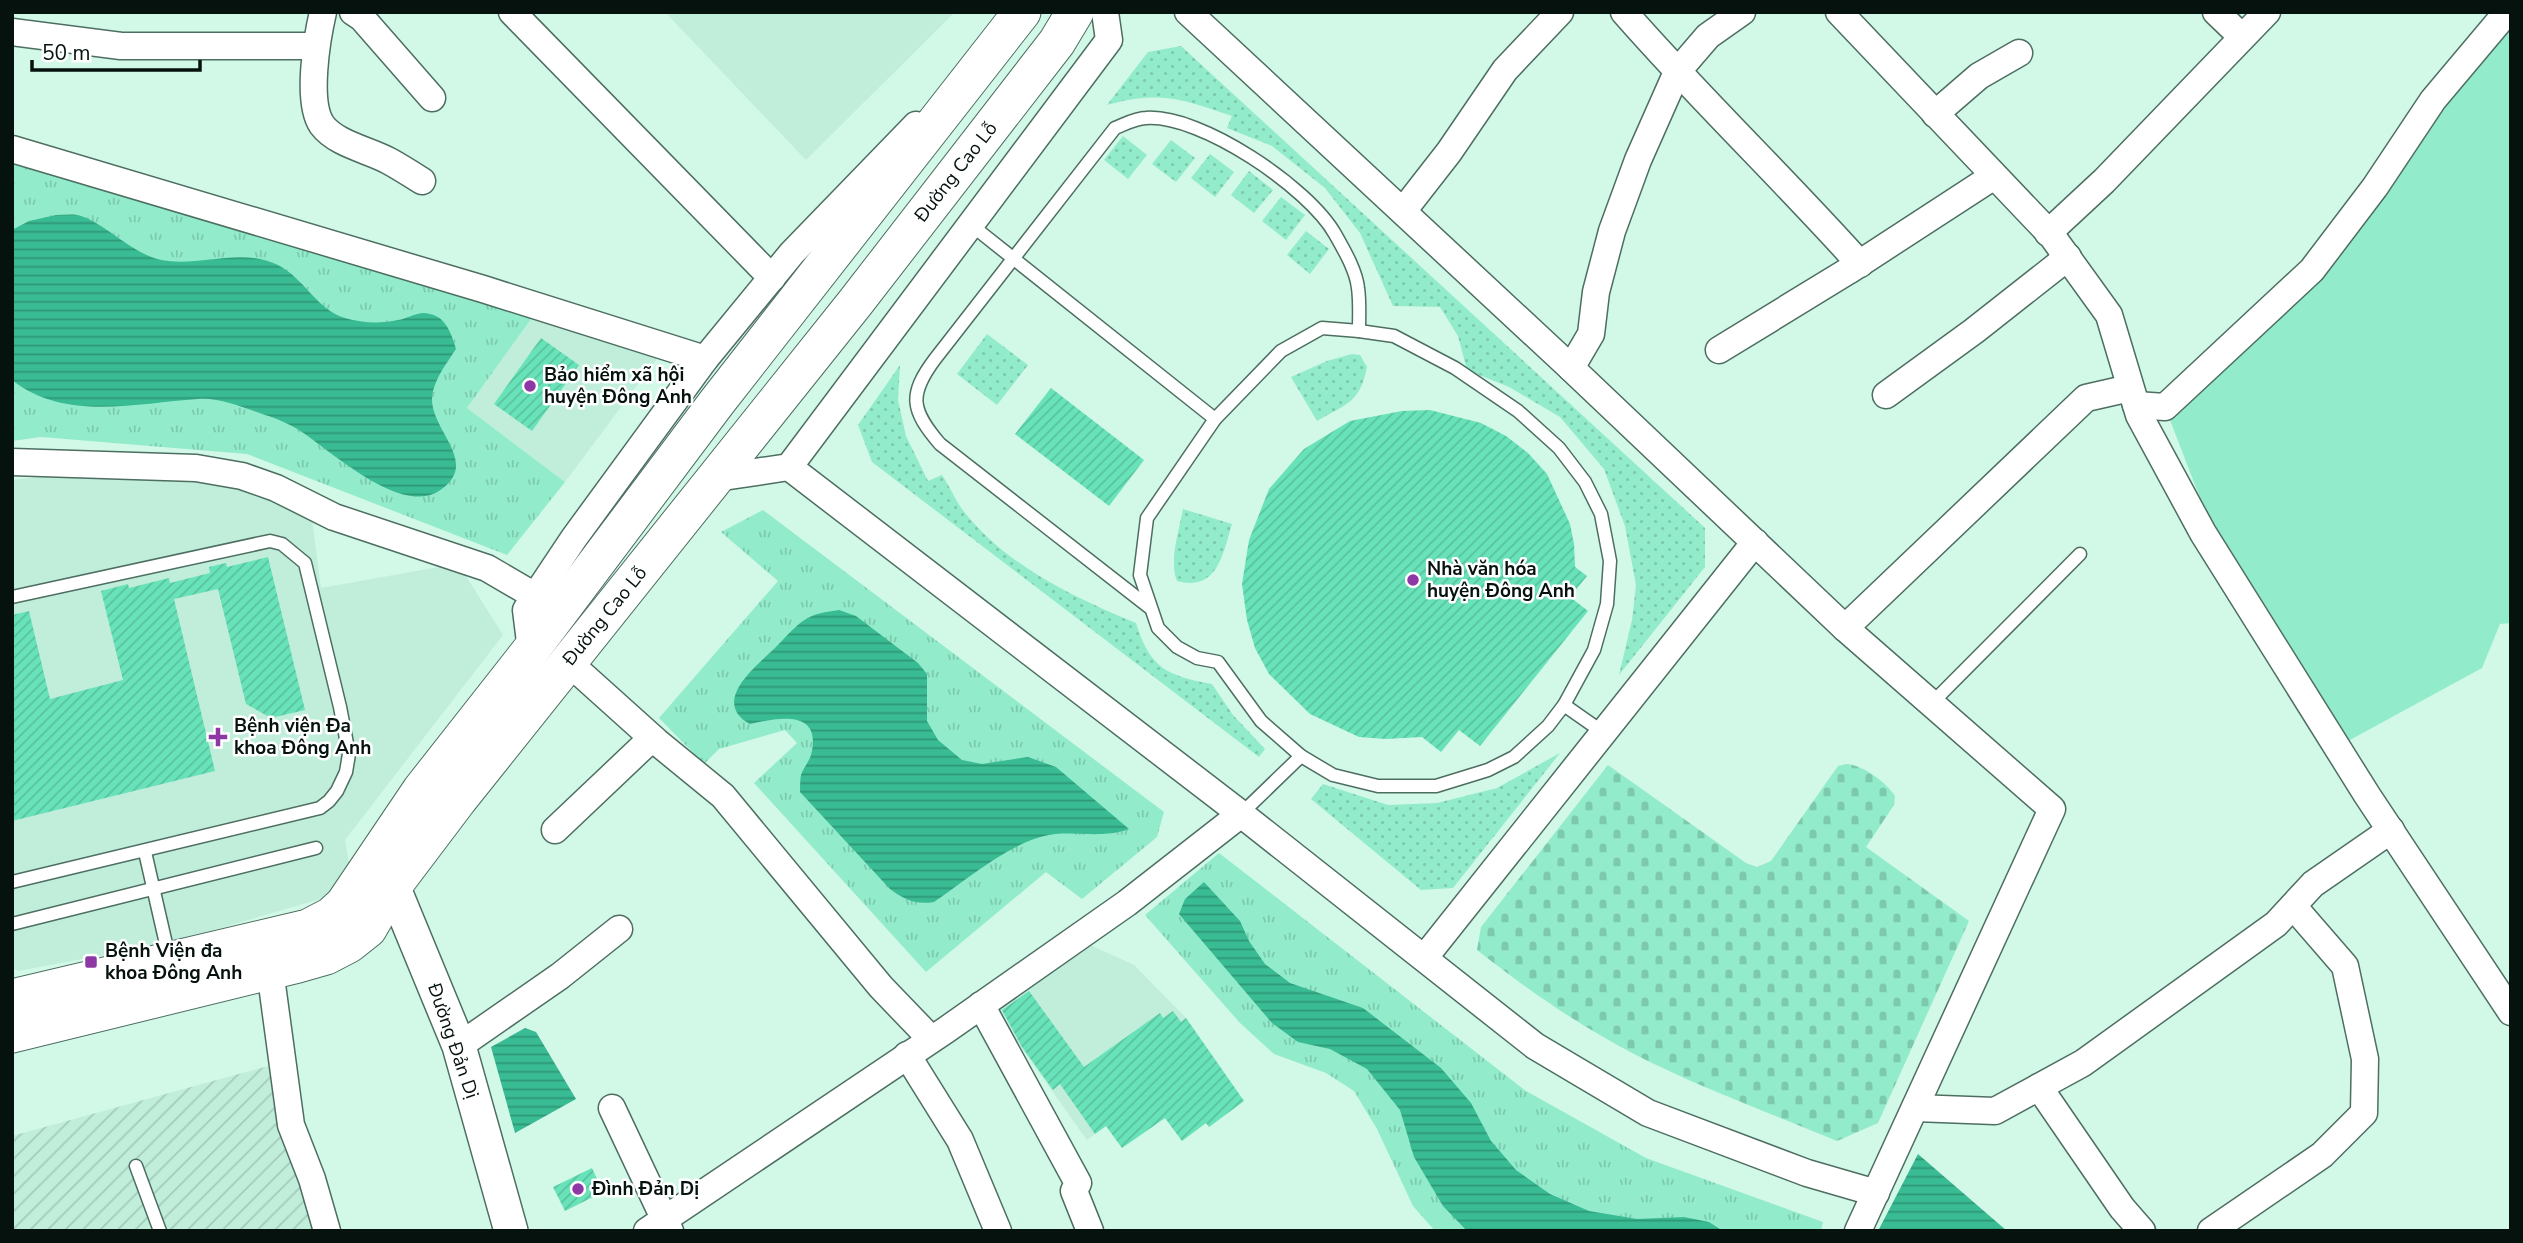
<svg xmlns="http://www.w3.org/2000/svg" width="2523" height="1243" font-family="'Nunito Sans',sans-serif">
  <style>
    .built { fill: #c0eedb }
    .industrial { fill: url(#industrial-furrows) }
    .grass { fill: url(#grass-dots) }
    .cemetery { fill: url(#cemetery-stones) }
    .park { fill: url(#park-tufts) }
    .garden { fill: #92eccb }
    .water { fill: url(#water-rules) }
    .building { fill: url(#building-hatch) }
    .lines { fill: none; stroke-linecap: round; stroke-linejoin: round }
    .service-casing { stroke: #4d6e61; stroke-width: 15 }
    .minor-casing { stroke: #4d6e61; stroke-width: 29 }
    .tertiary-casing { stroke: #4d6e61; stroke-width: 36 }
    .secondary-casing { stroke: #4d6e61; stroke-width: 39 }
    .service { stroke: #fff; stroke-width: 12 }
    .minor { stroke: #fff; stroke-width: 26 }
    .tertiary { stroke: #fff; stroke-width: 33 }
    .secondary { stroke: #fff; stroke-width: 37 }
    .poi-dot { fill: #8d38a5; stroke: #fff; stroke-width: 2.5 }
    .labels { text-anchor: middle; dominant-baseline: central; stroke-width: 5; stroke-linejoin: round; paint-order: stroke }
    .street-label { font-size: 19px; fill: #05120d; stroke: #fff }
    .poi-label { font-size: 19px; font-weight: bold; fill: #05120d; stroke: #fff; text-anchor: start }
  </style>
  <defs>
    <pattern id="industrial-furrows" width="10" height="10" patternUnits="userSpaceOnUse" patternTransform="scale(1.75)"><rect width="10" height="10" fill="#c0eedb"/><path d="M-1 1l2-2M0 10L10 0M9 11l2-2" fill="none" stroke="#a4cbbb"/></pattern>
    <pattern id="grass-dots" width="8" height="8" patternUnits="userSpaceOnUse" patternTransform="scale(1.75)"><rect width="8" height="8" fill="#92eccb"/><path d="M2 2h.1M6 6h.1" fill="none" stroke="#7cc9ad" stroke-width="1.8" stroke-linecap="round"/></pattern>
    <pattern id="cemetery-stones" width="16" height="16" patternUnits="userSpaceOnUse" patternTransform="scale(1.75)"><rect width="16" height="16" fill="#92eccb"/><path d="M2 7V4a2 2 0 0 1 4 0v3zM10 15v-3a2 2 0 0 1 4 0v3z" fill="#7cc9ad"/></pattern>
    <pattern id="park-tufts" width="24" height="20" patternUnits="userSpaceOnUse" patternTransform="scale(1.75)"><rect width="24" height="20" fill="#92eccb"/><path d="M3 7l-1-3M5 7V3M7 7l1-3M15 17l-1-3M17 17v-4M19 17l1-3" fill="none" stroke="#7cc9ad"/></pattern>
    <pattern id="water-rules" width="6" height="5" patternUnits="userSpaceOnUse" patternTransform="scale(1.75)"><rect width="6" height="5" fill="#39bb93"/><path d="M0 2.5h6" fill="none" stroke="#2e9776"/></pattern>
    <pattern id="building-hatch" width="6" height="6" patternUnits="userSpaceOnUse" patternTransform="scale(1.75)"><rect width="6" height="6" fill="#68e3b9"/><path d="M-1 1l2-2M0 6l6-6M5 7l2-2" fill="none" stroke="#59c29e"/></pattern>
  </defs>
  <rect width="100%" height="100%" fill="#d2f8e8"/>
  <g class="built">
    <path d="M665 12H955L806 160Z"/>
    <path d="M534 315 659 356 565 482 467 408Z"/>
    <path d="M66 474 171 476 261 494 311 512 321 588 450 565 461 568 503 635 345 840 349 864 327 897 169 943 18 971 12 967V480Z"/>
    <path d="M1090 945 1134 965 1186 1018 1244 1101 1209 1127 1206 1123 1182 1141 1165 1118 1122 1148 1106 1126 1087 1140 996 1012Z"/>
  </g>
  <path class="industrial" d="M283 1062 330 1231H12V1136Z"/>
  <g class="grass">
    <path d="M1181 46 1705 528V567L1619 675 1632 620 1636 585 1625 526 1604 469 1560 417 1509 387 1467 370 1458 336 1440 307 1393 306 1360 233 1325 188 1272 146 1227 128 1232 116C1183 99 1159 90 1107 105L1148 52Z"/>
    <path d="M1123 136 1147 155 1128 179 1104 160Z"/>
    <path d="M1171 140 1195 158 1176 182 1152 164Z"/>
    <path d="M1210 154 1234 172 1215 197 1191 178Z"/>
    <path d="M1249 171 1273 190 1254 213 1231 195Z"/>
    <path d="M1281 197 1305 215 1286 240 1262 221Z"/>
    <path d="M1306 231 1329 249 1310 274 1287 255Z"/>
    <path d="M987 334 1028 365 997 405 957 374Z"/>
    <path d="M1352 354 1360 355 1367 367C1360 403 1346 404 1317 421L1291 377 1327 361Z"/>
    <path d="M900 365 898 400 906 436 928 481 942 475C950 487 956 502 965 513 1009 567 1073 597 1136 623 1150 668 1167 676 1212 684L1233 715 1265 749 1259 757 872 462 858 425Z"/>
    <path d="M1183 509 1232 524C1223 553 1218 592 1177 581 1169 560 1179 531 1183 509Z"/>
    <path d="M1560 753 1453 888 1421 890 1311 799 1323 784 1388 805 1437 803 1497 788Z"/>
  </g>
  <path class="cemetery" d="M1846 764C1863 765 1886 782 1895 796L1894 805 1866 847 1969 921 1878 1123 1837 1141C1770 1113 1701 1088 1636 1055 1578 1025 1528 990 1477 950L1481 927 1608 765 1746 863 1757 867 1771 861 1838 766Z"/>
  <g class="park">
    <path d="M12 163 44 170 534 315 467 408 565 482 507 555 247 454 41 437 12 441Z"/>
    <path d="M763 510 1164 812 1157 837 1082 899 1046 872 926 972 754 783 797 743 785 730 719 749 704 764 659 718 778 581 721 532Z"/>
    <path d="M1219 853 1526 1091 1646 1158 1823 1222 1821 1231H1435L1413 1206 1377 1129 1354 1091 1326 1073 1274 1054 1240 1023 1145 915Z"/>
  </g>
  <path class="garden" d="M2511 12V623L2500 624 2482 668 2337 747 2230 576 2165 407 2312 270Z"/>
  <g class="water">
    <path d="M56 215C63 215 71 214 77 215 101 220 129 251 157 259 197 269 238 246 278 265 304 278 317 310 345 318 362 323 381 324 398 320 406 319 415 313 424 313 445 314 451 332 456 349 447 363 434 379 432 397 430 431 482 463 439 491 400 516 330 450 299 430 289 424 276 418 265 415 245 408 219 397 198 399 136 403 65 422 12 380V230L29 221Z"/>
    <path d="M839 610 856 616 918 663 927 674V721L938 740 962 760 982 764 1028 757 1056 767 1129 829C1105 838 1080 832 1055 834 1013 839 968 879 934 902 916 905 905 900 890 889L800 792C800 787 800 780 801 775 803 768 809 762 811 755 823 708 777 718 750 724 710 702 756 666 775 648 784 639 793 628 803 621 814 613 826 612 839 610Z"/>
    <path d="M1204 882 1240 921 1249 941 1265 964 1290 983 1363 1008 1441 1068 1471 1103 1491 1141 1516 1170 1550 1194 1589 1211 1637 1219 1684 1217 1709 1222 1723 1231H1467L1443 1206 1414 1157 1400 1110 1367 1069 1330 1049 1298 1042 1272 1023 1179 914 1185 899Z"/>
    <path d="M525 1028 536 1032 576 1099 515 1133 491 1047Z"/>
    <path d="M1918 1154 2007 1231H1878Z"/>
  </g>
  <g class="building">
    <path d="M541 338 579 365 532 431 494 404Z"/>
    <path d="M1051 388 1144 460 1109 506 1015 434Z"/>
    <path d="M1430 410 1481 423 1506 436 1528 453 1547 474 1570 524 1574 544 1575 567 1587 576 1570 597 1588 611 1480 746 1459 730 1441 752 1422 737 1386 739 1359 737 1310 714 1269 674 1255 648 1247 620 1242 584 1249 540 1269 489 1304 449 1350 421 1402 411Z"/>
    <path d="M268 557 305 710 271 718 246 704 218 589 174 599 215 771 12 821V615L29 611 50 699 123 680 101 591 128 584 129 588 169 578 170 583 210 573 209 567 226 563 227 567Z"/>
    <path d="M1029 991 1084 1067 1160 1013 1163 1018 1173 1011 1181 1022 1186 1018 1244 1101 1209 1127 1206 1123 1182 1141 1165 1118 1122 1148 1106 1126 1095 1134 1060 1084 1053 1090 1022 1047 1002 1010Z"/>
    <path d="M592 1168 603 1192 565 1211 553 1187Z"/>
  </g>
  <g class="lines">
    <defs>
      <g id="service">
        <path d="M970 224 1215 419"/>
        <path d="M12 597 270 541 282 544 305 563 340 707 349 754 346 772 337 791 329 801 320 808 12 882"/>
        <path d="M1149 607 940 444C911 410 908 395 935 359L1115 128C1125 124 1136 118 1146 118 1201 114 1309 188 1335 234 1344 250 1356 270 1358 288 1360 302 1359 317 1359 331"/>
        <path d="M1930 705 2080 554"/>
        <path d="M1301 756 1333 775 1378 786H1436L1488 770 1514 757 1548 726 1564 705 1604 733"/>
        <path d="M1241 814 1301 756 1261 721 1218 662 1197 658 1177 647 1158 628 1140 575 1147 518 1215 419 1281 351 1322 328 1359 331 1394 336 1455 368 1518 411 1559 448 1585 482 1601 514 1610 561 1607 604 1594 650 1564 705"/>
        <path d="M145 852 169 957"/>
        <path d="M12 924 316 848"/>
        <path d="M136 1166 160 1231"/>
      </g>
      <g id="minor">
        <path d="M323 12C317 38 306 102 322 125 336 144 369 150 389 161 400 167 411 174 422 181"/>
        <path d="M353 12 362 18 432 98"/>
        <path d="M512 12 772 278"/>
        <path d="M1188 12 1571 368 1591 334 1596 292 1612 231 1638 160 1677 72 1708 36 1742 12"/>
        <path d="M1624 12C1700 99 1783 178 1860 264"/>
        <path d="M1839 12 2052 236 2109 315 2139 415 2203 533 2367 795 2511 1012"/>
        <path d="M2216 12 2242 37"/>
        <path d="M12 32 121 46H315"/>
        <path d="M1935 114 1979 76 2019 53"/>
        <path d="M12 149 483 289 705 359"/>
        <path d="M1403 211 1449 152 1505 70 1560 12"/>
        <path d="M2048 233 2104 181 2267 12"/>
        <path d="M1719 350 1848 271 1994 176"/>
        <path d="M1571 368 1845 628 2052 809 1858 1231"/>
        <path d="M1886 395 1974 331 2068 257"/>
        <path d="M2136 405 2165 407 2312 270 2375 187 2433 100 2507 12"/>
        <path d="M12 462 196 468 242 476 276 488 334 517 487 568 535 596"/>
        <path d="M789 467 1241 814 1535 1046 1648 1113 1807 1173 1876 1193"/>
        <path d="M716 478 789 467 1109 40 1105 12"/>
        <path d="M1845 628 2086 398 2130 388"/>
        <path d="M531 650 526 610 574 538 705 359 792 253 916 125"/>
        <path d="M568 662 657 742 723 796 881 987 931 1039"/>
        <path d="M555 830 652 738"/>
        <path d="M1425 957 1755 542"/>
        <path d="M270 970 291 1125 312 1179 327 1231"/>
        <path d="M981 1005 1078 1183 1074 1191 1090 1231"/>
        <path d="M459 1046 560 976 619 929"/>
        <path d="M907 1055 960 1140 998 1231"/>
        <path d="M2039 1087 2122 1208 2142 1231"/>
        <path d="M612 1108 670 1231"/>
        <path d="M1915 1108 1995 1111 2083 1063 2276 924 2313 884 2391 830"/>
        <path d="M647 1231 946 1030 1127 903 1241 814"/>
        <path d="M2211 1231 2322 1155 2364 1113 2365 1059 2345 966 2293 906"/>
      </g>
      <path id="tertiary" d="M378 871 393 886 459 1046 511 1231"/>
      <g id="secondary">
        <path d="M12 998 308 928 331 916 344 904 421 790 531 650 717 402 1022 12"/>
        <path d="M12 1034 298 964 326 956 349 944 368 929 393 886 458 800 855 303 1057 42 1075 12"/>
      </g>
    </defs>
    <use href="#service" class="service-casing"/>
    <use href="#minor" class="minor-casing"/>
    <use href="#tertiary" class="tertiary-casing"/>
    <use href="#secondary" class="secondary-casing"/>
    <use href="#service" class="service"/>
    <use href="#minor" class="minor"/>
    <use href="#tertiary" class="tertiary"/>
    <use href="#secondary" class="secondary"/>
  </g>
  <g class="poi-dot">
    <circle cx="530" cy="386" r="7"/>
    <circle cx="1413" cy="580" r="7"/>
    <path d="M214.5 726.5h7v7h7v7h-7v7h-7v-7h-7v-7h7z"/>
    <rect x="84" y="955" width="14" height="14" rx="3.5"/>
    <circle cx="578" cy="1189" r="7"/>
  </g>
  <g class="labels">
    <g class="street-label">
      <text transform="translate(956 172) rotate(-52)">Đường Cao Lỗ</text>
      <text transform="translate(605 616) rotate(-51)">Đường Cao Lỗ</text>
      <text transform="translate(453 1041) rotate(71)">Đường Đản Dị</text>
    </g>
    <g class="poi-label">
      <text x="544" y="375">Bảo hiểm xã hội<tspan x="544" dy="22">huyện Đông Anh</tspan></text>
      <text x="1427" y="569">Nhà văn hóa<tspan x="1427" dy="22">huyện Đông Anh</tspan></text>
      <text x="234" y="726">Bệnh viện Đa<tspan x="234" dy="22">khoa Đông Anh</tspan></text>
      <text x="105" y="951">Bệnh Viện đa<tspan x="105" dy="22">khoa Đông Anh</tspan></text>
      <text x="592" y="1189">Đình Đản Dị</text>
    </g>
  </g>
  <rect width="2523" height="1243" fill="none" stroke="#05120d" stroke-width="28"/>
  <path d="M32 60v10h168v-10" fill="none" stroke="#05120d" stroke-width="3.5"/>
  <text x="42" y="60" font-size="21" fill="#05120d" stroke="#ffffff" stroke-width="5" paint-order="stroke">50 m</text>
</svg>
